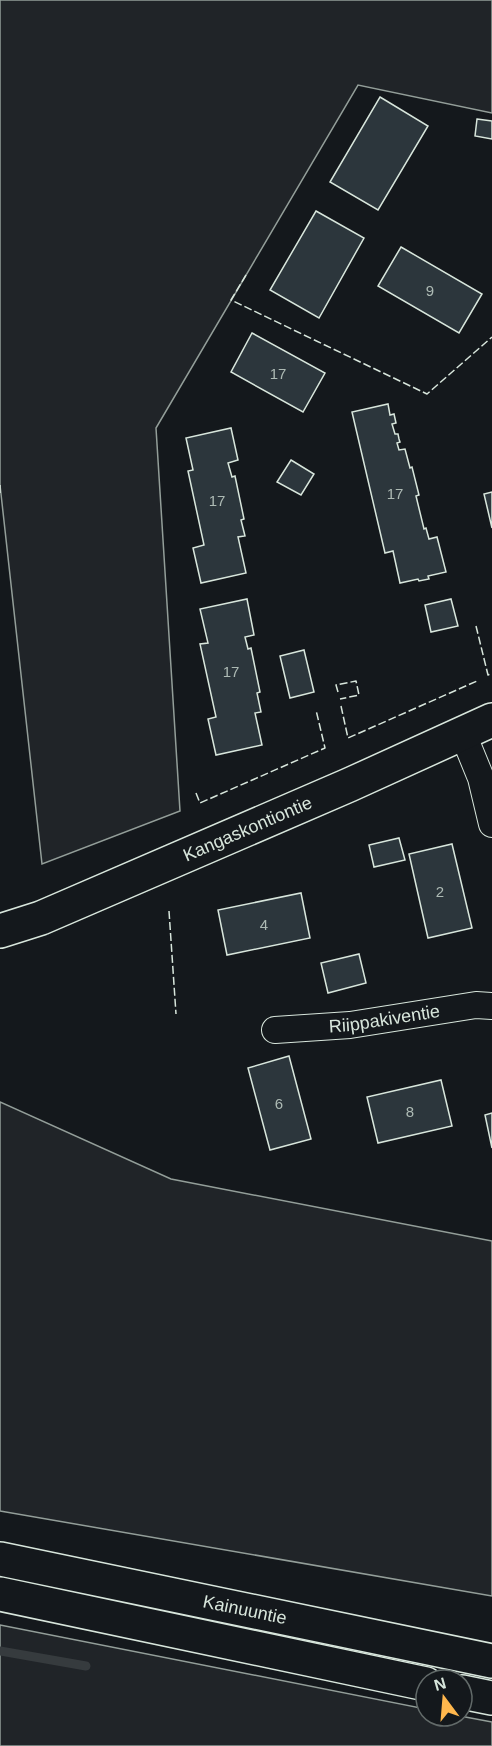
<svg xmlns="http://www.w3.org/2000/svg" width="492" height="1746" font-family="Arial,sans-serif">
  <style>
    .green { fill: #202428; stroke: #939e99; stroke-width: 1.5 }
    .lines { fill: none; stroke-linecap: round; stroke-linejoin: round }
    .stream { stroke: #363b3e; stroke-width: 9 }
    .building { fill: #2c363c; stroke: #d8e6dc; stroke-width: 1.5 }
    .minor-casing { stroke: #d8e6dc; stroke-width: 28 }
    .tertiary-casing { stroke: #d8e6dc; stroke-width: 36 }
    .trunk-casing { stroke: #d8e6dc; stroke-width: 36 }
    .minor { stroke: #14181c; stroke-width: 26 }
    .tertiary { stroke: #14181c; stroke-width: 33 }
    .trunk { stroke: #14181c; stroke-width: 33 }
    .fence { stroke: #d8e6dc; stroke-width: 1.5; stroke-dasharray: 8 3; stroke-linecap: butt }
    .labels { text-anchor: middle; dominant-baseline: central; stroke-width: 4.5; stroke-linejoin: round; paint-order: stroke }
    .number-label { font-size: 15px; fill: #adbab4 }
    .street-label { font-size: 18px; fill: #d8e6dc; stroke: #14181c }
  </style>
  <rect width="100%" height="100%" fill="#14181c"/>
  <g class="green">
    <path d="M0 0H492V113L358 85 156 428 180 811 42 864 0 485Z"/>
    <path d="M0 1102 171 1179 492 1241V1596L0 1511Z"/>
    <path d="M0 1625 426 1709V1716H460L492 1722V1746H0Z"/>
  </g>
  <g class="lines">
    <path class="stream" d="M0 1651 86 1666"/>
  </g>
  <g class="building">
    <path d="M380 97 428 126 378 210 330 182Z"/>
    <path d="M477 119 492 121V139L475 136Z"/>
    <path d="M316 211 364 238 319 318 270 290Z"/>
    <path d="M401 247 482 294 459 333 378 286Z"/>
    <path d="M252 333 325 373 303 412 231 372Z"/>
    <path d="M388 404 390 415 394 414 396 423 392 424 395 434H398L399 439 400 442 397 443 399 450 405 449 410 468 412 467 419 495 416 496 424 529 426 528 429 539 437 537 446 572 428 576 429 579 419 581 418 579 400 583 393 551 385 553 352 412Z"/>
    <path d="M231 428 238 460 228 463 232 477 235 476 244 519 241 520 245 536 238 537 246 573 201 583 193 548 204 545 188 471 193 470 186 438Z"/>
    <path d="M291 460 314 474 301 495 277 482Z"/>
    <path d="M492 492V528L484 494Z"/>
    <path d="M247 599 254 635 245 637 248 649 251 648 260 692 257 693 261 712 255 713 262 745 216 755 208 719 216 717 200 644 208 643 200 609Z"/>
    <path d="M451 599 458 626 431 632 425 605Z"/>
    <path d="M304 650 314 692 290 698 280 656Z"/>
    <path d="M399 838 405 860 374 867 369 845Z"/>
    <path d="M452 844 472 928 428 938 409 854Z"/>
    <path d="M301 893 310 938 227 955 218 910Z"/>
    <path d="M359 954 366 983 328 993 321 963Z"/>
    <path d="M289 1056 311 1139 270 1150 248 1068Z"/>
    <path d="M441 1080 452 1126 378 1143 367 1097Z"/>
    <path d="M492 1113V1148L485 1115Z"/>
  </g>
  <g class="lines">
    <defs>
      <g id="minor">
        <path d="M463 734 481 778 492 824"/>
        <path id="s1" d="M275 1030 350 1025 476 1005 492 1006"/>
      </g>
      <g id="tertiary">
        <path id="s2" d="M0 931 41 918 349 785 492 720"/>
      </g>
      <g id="trunk">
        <path id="s3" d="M0 1559 492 1661"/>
        <path d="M0 1594 426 1684"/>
        <path d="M462 1692 492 1698"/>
      </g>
    </defs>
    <use href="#minor" class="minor-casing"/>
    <use href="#tertiary" class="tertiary-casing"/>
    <use href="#trunk" class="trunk-casing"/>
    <use href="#minor" class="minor"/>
    <use href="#tertiary" class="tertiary"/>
    <use href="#trunk" class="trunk"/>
    <g class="fence">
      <path d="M246 275 231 300 427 394 492 337"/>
      <path d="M0 485V493"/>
      <path d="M476 626 488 675 492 673"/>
      <path d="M338 692 336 685 356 681 359 695 340 699"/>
      <path d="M341 706 348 738 477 681"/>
      <path d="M196 793 200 803 325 748 316 710"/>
      <path d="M169 911 176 1014"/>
    </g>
  </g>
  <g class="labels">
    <g class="number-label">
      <text x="430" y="290">9</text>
      <text x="278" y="373">17</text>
      <text x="395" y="493">17</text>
      <text x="217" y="500">17</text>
      <text x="231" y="671">17</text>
      <text x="440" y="891">2</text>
      <text x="264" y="924">4</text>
      <text x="279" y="1103">6</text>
      <text x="410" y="1111">8</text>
    </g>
    <g class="street-label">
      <text stroke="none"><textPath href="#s2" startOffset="268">Kangaskontiontie</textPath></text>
      <text stroke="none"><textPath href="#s1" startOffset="110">Riippakiventie</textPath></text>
      <text stroke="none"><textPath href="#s3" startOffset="250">Kainuuntie</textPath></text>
    </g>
  </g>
  <g transform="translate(444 1698) rotate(344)"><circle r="28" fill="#14181c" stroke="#626a69" stroke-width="1.5"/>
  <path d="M0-4.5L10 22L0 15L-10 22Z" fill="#ffb74d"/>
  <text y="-9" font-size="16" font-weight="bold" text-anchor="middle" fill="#d8e6dc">N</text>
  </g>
</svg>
